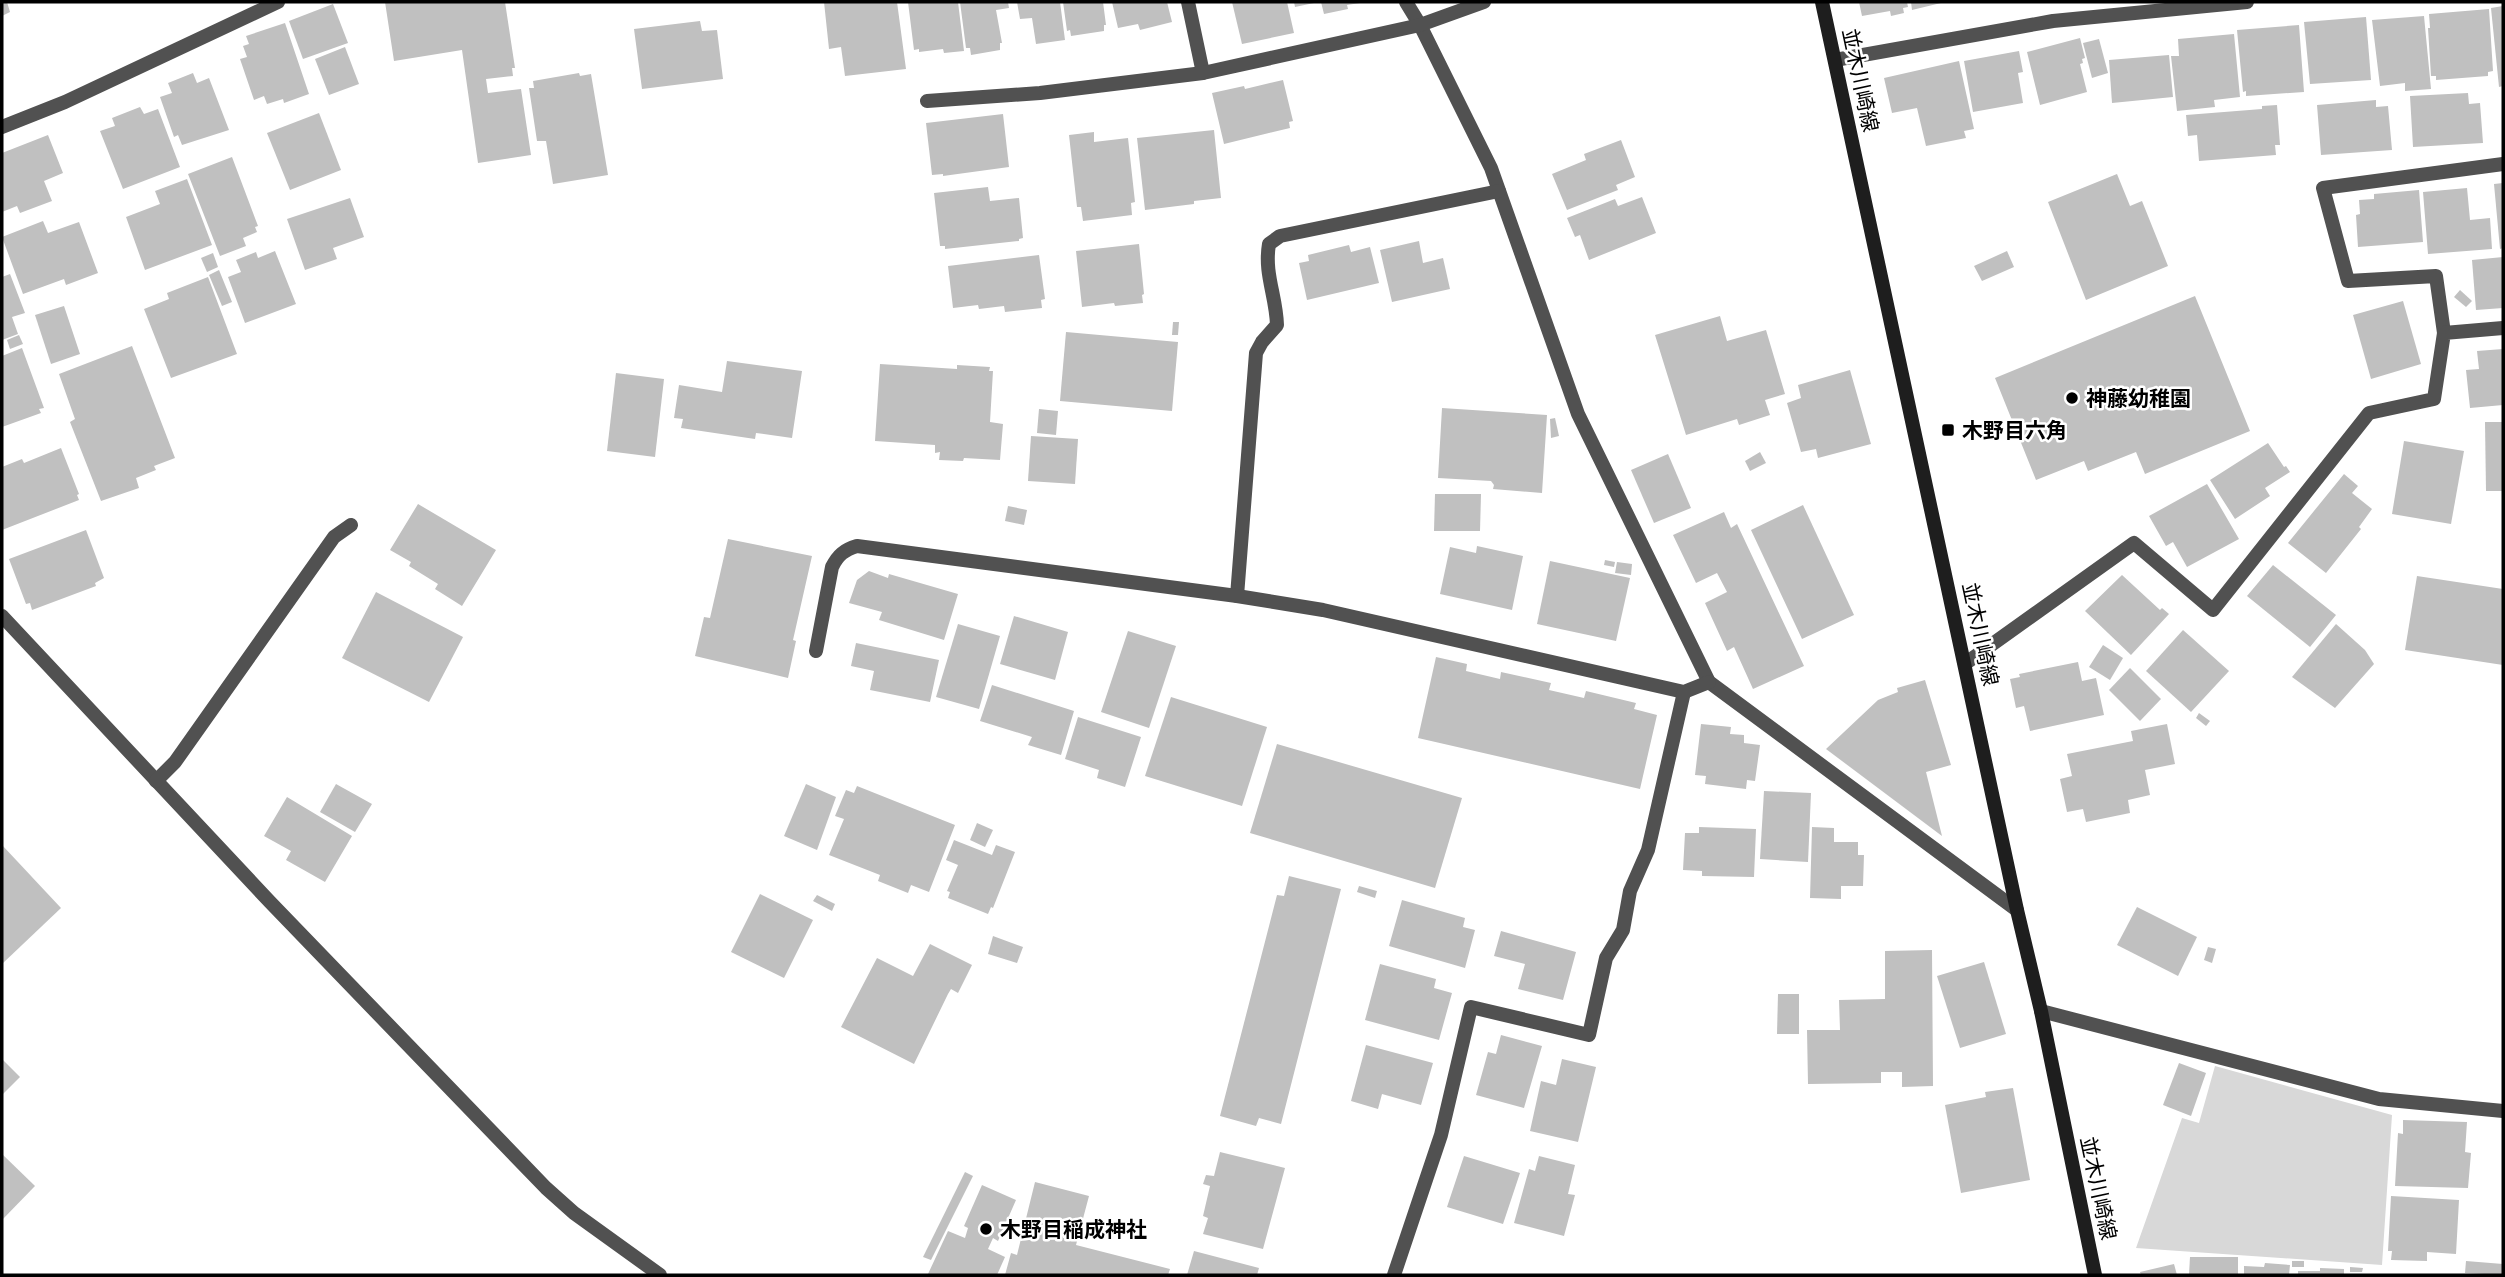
<svg xmlns="http://www.w3.org/2000/svg" width="2505" height="1277" font-family="'Asap Condensed','Noto Sans JP',sans-serif">
  <style>
    .green { fill: #d8d8d8 }
    .building { fill: #c0c0c0 }
    .lines { fill: none; stroke-linecap: round; stroke-linejoin: round }
    .minor { stroke: #515151; stroke-width: 14 }
    .secondary { stroke: #1e1e1e; stroke-width: 14 }
    .poi-dot { fill: #000; stroke: #fff; stroke-width: 2.5 }
    .labels { text-anchor: middle; dominant-baseline: central; stroke-width: 5; stroke-linejoin: round; paint-order: stroke }
    .street-label { font-size: 21px; fill: #000; stroke: #fff }
    .poi-label { font-size: 21px; font-weight: bold; fill: #000; stroke: #fff; text-anchor: start }
  </style>
  <rect width="100%" height="100%" fill="#fff"/>
  <path class="green" d="M2215 1066 2392 1115 2382 1265 2136 1248 2182 1118 2199 1123Z"/>
  <g class="building">
    <path d="M2 2H7L10 12 2 16Z"/>
    <path d="M385 2H505L515 68H512L513 76 486 79 488 93 521 89 531 155 478 163 462 50 394 61Z"/>
    <path d="M824 2H897L906 69 845 76 841 47 829 49Z"/>
    <path d="M908 2H958L964 51 944 53 943 49 919 52V49L914 50Z"/>
    <path d="M960 2H1008L1009 8 996 10 1002 43H1000V50L971 55 970 48H966Z"/>
    <path d="M1017 2H1060L1065 40 1036 44 1032 18 1020 19Z"/>
    <path d="M1063 2H1103L1106 25H1104V31L1071 36 1070 30 1067 31Z"/>
    <path d="M1112 2H1167L1172 22 1140 30 1138 24 1118 28Z"/>
    <path d="M1232 2H1287L1294 33 1242 44Z"/>
    <path d="M1294 2H1313L1314 3 1295 7Z"/>
    <path d="M1321 2H1360V3L1347 5 1348 9 1324 14Z"/>
    <path d="M1859 2H1907L1908 7 1903 8 1904 13 1891 16 1890 11 1862 16Z"/>
    <path d="M1911 2H1941V3L1912 10Z"/>
    <path d="M333 4 348 43 303 59 289 21Z"/>
    <path d="M2503 6V86L2499 87 2491 8Z"/>
    <path d="M2489 9 2493 71 2488 72V76L2436 80V76H2431L2428 28H2430L2429 14Z"/>
    <path d="M2424 16 2431 89 2405 91V83L2380 86 2372 20Z"/>
    <path d="M2366 17 2371 80 2310 84 2304 22Z"/>
    <path d="M700 21 702 31 717 30 723 79 642 89 634 29Z"/>
    <path d="M285 23 309 94 284 103 283 99 267 104 264 96 254 100 240 59 247 57 243 46 249 44 246 36Z"/>
    <path d="M2299 25 2304 92 2246 96V91L2243 92 2237 30Z"/>
    <path d="M2234 34 2240 97 2214 100 2215 107 2177 111 2171 56H2179L2178 39Z"/>
    <path d="M2080 38 2085 58 2082 59 2083 63 2080 64 2087 92 2040 105 2027 52Z"/>
    <path d="M2099 39 2108 73 2092 78 2083 43Z"/>
    <path d="M345 47 359 84 329 95 315 59Z"/>
    <path d="M2019 51 2023 72 2018 73 2023 103 1973 112 1964 61Z"/>
    <path d="M2169 55 2173 97 2112 103 2109 60Z"/>
    <path d="M1959 61 1974 129 1964 131 1966 138 1926 146 1917 108 1892 113 1884 78Z"/>
    <path d="M193 73 197 83 209 78 229 130 182 145 178 135 174 137 160 97 172 93 168 83Z"/>
    <path d="M579 73 580 76 591 74 608 175 553 184 546 141H537L529 88H534L533 81Z"/>
    <path d="M1283 80 1293 121 1289 122 1290 128 1224 144 1212 93 1244 86 1245 89Z"/>
    <path d="M2468 93 2469 104 2480 103 2483 143 2413 147 2410 96Z"/>
    <path d="M2376 100V107L2388 106 2392 150 2321 155 2317 105Z"/>
    <path d="M2277 105 2280 145H2275L2276 155 2199 161 2197 135 2188 136 2186 115 2262 109V106Z"/>
    <path d="M140 107 144 114 158 109 180 167 123 189 100 131 115 126 112 118Z"/>
    <path d="M319 113 341 170 290 190 267 133Z"/>
    <path d="M1003 114 1009 167 943 176V174L932 175 926 123Z"/>
    <path d="M1214 130 1221 198 1194 201V204L1145 210 1137 138Z"/>
    <path d="M1094 132V142L1128 138 1135 202 1131 203 1132 215 1083 221 1081 207H1077L1069 135Z"/>
    <path d="M48 135 63 173 44 181 52 201 20 213 17 206 2 212V153Z"/>
    <path d="M1621 140 1635 177 1616 185 1618 190 1567 210 1552 174 1586 160 1584 154Z"/>
    <path d="M232 157 258 226 255 227 257 232 243 238 246 246 220 256 188 174Z"/>
    <path d="M2117 174 2130 206 2142 201 2168 266 2086 300 2048 202Z"/>
    <path d="M187 179 212 245 145 270 126 217 160 204 155 191Z"/>
    <path d="M2503 183V248L2500 249 2494 184Z"/>
    <path d="M988 187 990 201 1019 198 1023 238 1019 239V241L945 249V246H940L934 193Z"/>
    <path d="M2467 188 2470 220 2490 218 2492 249 2428 254 2423 192Z"/>
    <path d="M2419 190 2423 242 2358 247 2356 215 2360 214 2359 200 2374 199V194Z"/>
    <path d="M1642 197 1656 233 1589 260 1580 235 1575 237 1567 218 1615 199 1618 206Z"/>
    <path d="M350 198 364 237 333 248 337 259 305 270 287 219Z"/>
    <path d="M43 221 48 233 79 222 98 273 66 285 64 279 23 294 2 237Z"/>
    <path d="M1419 241 1423 263 1443 258 1450 289 1392 302 1380 250Z"/>
    <path d="M1139 244 1144 294 1142 295 1143 303 1115 306 1114 303 1082 307 1076 251Z"/>
    <path d="M1349 245 1351 252 1370 247 1379 283 1307 300 1299 263 1309 261 1308 255Z"/>
    <path d="M275 251 296 304 245 323 228 277 241 272 236 260 256 252 258 258Z"/>
    <path d="M2007 251 2014 267 1982 281 1974 266Z"/>
    <path d="M213 253 218 267 207 272 201 258Z"/>
    <path d="M1039 255 1045 299 1041 300 1042 308 1005 312 1004 306 979 309 978 305 953 308 948 266Z"/>
    <path d="M2503 257V308L2476 310 2472 260Z"/>
    <path d="M219 270 232 302 222 306 209 275Z"/>
    <path d="M10 274 25 313 12 317 18 334 2 340V277Z"/>
    <path d="M208 277 237 354 171 378 144 309 169 299 167 293Z"/>
    <path d="M2460 290 2472 301 2466 307 2454 297Z"/>
    <path d="M2195 296 2250 431 2145 474 2136 452 2088 471 2084 461 2036 480 1995 378Z"/>
    <path d="M2403 301 2421 364 2371 379 2353 315Z"/>
    <path d="M64 306 80 354 51 364 35 315Z"/>
    <path d="M1720 316 1727 341 1766 330 1785 394 1765 400 1770 415 1739 425 1737 419 1686 435 1655 335Z"/>
    <path d="M1173 322H1179L1178 335H1172Z"/>
    <path d="M1066 332 1178 342 1172 411 1060 401Z"/>
    <path d="M19 335 23 344 10 349 7 340Z"/>
    <path d="M132 346 175 458 154 466 156 470 136 478 139 488 101 501 70 422 75 419 59 374Z"/>
    <path d="M22 348 44 408 39 409 41 413 2 427V356Z"/>
    <path d="M2503 349V405L2470 408 2466 370 2479 369 2477 351Z"/>
    <path d="M727 361 802 371 792 438 756 433 755 439 681 428 683 419 674 418 679 385 722 392Z"/>
    <path d="M880 364 957 369V365L990 367 989 371H993L990 422 1003 424 1000 460 964 458 963 461 939 460 940 452 935 453V445L875 441Z"/>
    <path d="M1850 370 1871 444 1818 458 1816 449 1801 452 1787 403 1801 398 1798 385Z"/>
    <path d="M616 373 664 379 655 457 607 451Z"/>
    <path d="M1442 408 1547 415 1542 493 1493 489 1494 485 1491 481 1438 478Z"/>
    <path d="M1039 409 1058 411 1056 435 1037 433Z"/>
    <path d="M1555 418 1559 436 1551 438 1550 419Z"/>
    <path d="M2485 422H2503V491H2486Z"/>
    <path d="M1031 436 1078 439 1075 484 1028 481Z"/>
    <path d="M2404 441 2464 451 2451 524 2392 514Z"/>
    <path d="M2268 443 2284 467 2286 466 2290 472 2265 488 2270 496 2235 519 2210 480Z"/>
    <path d="M61 448 79 494 77 495 79 500 2 530V467L22 459 24 463Z"/>
    <path d="M1760 452 1766 463 1750 471 1745 461Z"/>
    <path d="M1668 454 1691 508 1654 523 1631 470Z"/>
    <path d="M2344 474 2358 486 2352 493 2372 509 2359 527 2361 529 2326 573 2288 543Z"/>
    <path d="M2207 484 2239 539 2187 567 2173 542 2166 546 2149 516Z"/>
    <path d="M1435 494H1481L1480 531H1434Z"/>
    <path d="M418 504 496 550 462 606 435 589 438 584 409 566 411 562 390 550Z"/>
    <path d="M1803 505 1854 615 1802 639 1751 530Z"/>
    <path d="M1008 506 1027 510 1024 525 1005 521Z"/>
    <path d="M1724 512 1731 528 1737 524 1804 666 1753 689 1734 647 1727 651 1705 603 1727 592 1717 573 1696 583 1673 535Z"/>
    <path d="M86 530 104 578 95 583 96 586 32 610 30 603 26 604 9 559Z"/>
    <path d="M728 539 812 556 793 640 796 641 788 678 695 656 704 617 710 618Z"/>
    <path d="M1477 546 1523 556 1512 610 1440 594 1450 547 1476 553Z"/>
    <path d="M1605 560 1615 562 1614 567 1604 565Z"/>
    <path d="M1550 561 1630 578 1616 641 1537 624Z"/>
    <path d="M1617 562 1632 564 1631 575 1615 573Z"/>
    <path d="M2273 565 2336 615 2310 647 2247 596Z"/>
    <path d="M869 571 888 578 889 574 958 594 944 640 879 620 882 612 849 603 857 580Z"/>
    <path d="M2122 575 2160 610 2162 608 2169 614 2131 655 2085 611Z"/>
    <path d="M2417 576 2503 589V665L2405 650Z"/>
    <path d="M376 592 463 637 429 702 342 658Z"/>
    <path d="M1014 616 1068 632 1055 680 1000 664Z"/>
    <path d="M958 624 1000 636 979 709 936 697Z"/>
    <path d="M2336 624 2365 650 2374 664 2335 708 2292 677Z"/>
    <path d="M2183 630 2229 671 2191 712 2146 671Z"/>
    <path d="M1128 631 1176 646 1149 728 1101 712Z"/>
    <path d="M856 643 939 660 930 702 870 690 874 671 851 666Z"/>
    <path d="M2103 645 2123 658 2110 680 2089 667Z"/>
    <path d="M1436 657 1467 664 1466 671 1500 679 1501 672 1551 683 1549 690 1584 698 1586 691 1636 703 1634 709 1657 715 1640 789 1418 738Z"/>
    <path d="M2078 662 2082 681 2096 678 2104 715 2030 731 2024 706 2016 708 2010 679 2020 677 2019 674Z"/>
    <path d="M2130 668 2161 699 2140 721 2109 690Z"/>
    <path d="M1925 680 1951 765 1926 772 1942 836 1826 749 1878 700 1898 692 1897 688Z"/>
    <path d="M992 685 1074 711 1061 755 1028 745 1032 737 980 721Z"/>
    <path d="M1171 697 1267 727 1242 806 1145 776Z"/>
    <path d="M2199 713 2210 721 2206 726 2196 718Z"/>
    <path d="M1078 717 1141 737 1125 787 1097 778 1099 770 1065 759Z"/>
    <path d="M1701 724 1731 727 1730 734 1744 735V743L1760 745 1755 781 1747 780 1746 789 1705 784 1706 776 1695 775Z"/>
    <path d="M2167 724 2175 764 2145 770 2150 795 2128 800 2130 813 2086 822 2083 809 2067 812 2060 779 2072 776 2067 754 2133 741 2131 731Z"/>
    <path d="M1277 744 1462 798 1435 888 1250 833Z"/>
    <path d="M336 784 372 804 355 832 320 812Z"/>
    <path d="M806 784 836 797 817 850 784 836Z"/>
    <path d="M857 786 955 825 929 892 911 885 908 893 878 881 880 875 829 855 844 819 835 816 846 790 854 793Z"/>
    <path d="M1764 791 1811 793 1808 862 1760 859Z"/>
    <path d="M287 797 352 836 325 882 286 860 291 851 264 836Z"/>
    <path d="M977 823 993 830 985 847 970 840Z"/>
    <path d="M1699 827 1756 829 1754 877 1702 876V871L1683 870 1685 833H1699Z"/>
    <path d="M1812 827 1834 828V842H1858V855H1864L1863 886H1841V899L1810 898Z"/>
    <path d="M954 840 992 855 996 845 1015 852 993 908 991 907 988 914 948 898 950 892 947 891 958 865 946 860Z"/>
    <path d="M2 845 61 908 2 964Z"/>
    <path d="M1289 876 1341 889 1281 1124 1259 1118 1256 1126 1220 1116 1277 895 1284 896Z"/>
    <path d="M1359 886 1377 891 1375 898 1357 892Z"/>
    <path d="M760 894 813 920 784 978 731 952Z"/>
    <path d="M817 895 835 904 832 911 813 901Z"/>
    <path d="M1402 900 1465 918 1463 927 1475 930 1465 968 1389 946Z"/>
    <path d="M2137 907 2197 937 2178 976 2117 945Z"/>
    <path d="M1501 931 1576 952 1563 1000 1518 989 1525 964 1494 956Z"/>
    <path d="M993 936 1023 947 1017 963 988 954Z"/>
    <path d="M930 944 972 965 958 993 951 989 948 994 914 1064 841 1027 877 958 913 976Z"/>
    <path d="M2208 947 2216 949 2212 963 2204 960Z"/>
    <path d="M1932 950 1933 1086 1902 1087V1072H1881V1083L1808 1084 1807 1030H1840L1839 1000 1885 999V951Z"/>
    <path d="M1984 962 2006 1034 1960 1048 1937 976Z"/>
    <path d="M1380 964 1436 979 1434 988 1452 993 1439 1040 1365 1020Z"/>
    <path d="M1778 994H1799V1034H1777Z"/>
    <path d="M1501 1035 1542 1046 1524 1108 1476 1095 1488 1052 1496 1054Z"/>
    <path d="M1366 1045 1433 1063 1421 1105 1382 1094 1378 1109 1351 1101Z"/>
    <path d="M2 1059 20 1077 2 1095Z"/>
    <path d="M1562 1059 1596 1067 1578 1142 1530 1131 1541 1081 1556 1085Z"/>
    <path d="M2179 1063 2206 1073 2191 1116 2163 1105Z"/>
    <path d="M2013 1088 2030 1180 1961 1193 1945 1105 1986 1097 1985 1092Z"/>
    <path d="M2403 1120 2467 1122 2465 1152 2471 1153 2468 1188 2395 1186 2398 1133 2403 1134Z"/>
    <path d="M1220 1152 1285 1168 1263 1249 1203 1234 1208 1218 1203 1216 1210 1186 1203 1184 1206 1175 1214 1176Z"/>
    <path d="M2 1154 35 1186 2 1220Z"/>
    <path d="M1464 1156 1520 1173 1503 1224 1447 1207Z"/>
    <path d="M1539 1156 1575 1165 1568 1194 1575 1195 1564 1236 1514 1223 1529 1169 1535 1171Z"/>
    <path d="M965 1172 973 1176 931 1260 923 1257Z"/>
    <path d="M1035 1182 1089 1196 1076 1245 1170 1269 1168 1275H1005L1011 1253 1017 1255Z"/>
    <path d="M982 1185 1016 1200 998 1241 993 1238 988 1249 1005 1257 997 1275 928 1274 948 1231 965 1238 968 1228 964 1226Z"/>
    <path d="M2391 1196 2459 1200 2456 1254 2427 1252V1261L2391 1260 2392 1251H2388Z"/>
    <path d="M1194 1251 1259 1268 1257 1275H1187Z"/>
    <path d="M2190 1257H2238V1275H2189Z"/>
    <rect x="2292" y="1261" width="12" height="6"/>
    <path d="M2466 1261 2503 1264V1275L2465 1273Z"/>
    <path d="M2265 1263 2290 1265 2289 1275H2244V1266L2264 1267Z"/>
    <path d="M2174 1264 2177 1275H2141L2140 1272Z"/>
    <path d="M2350 1267 2363 1268 2362 1272H2350Z"/>
    <path d="M2320 1268 2344 1269V1275H2298V1271H2320Z"/>
  </g>
  <g class="lines">
    <g class="minor">
      <path d="M1188 2 1203 73"/>
      <path d="M1406 2 1420 25 1491 168 1578 414 1709 682 2017 910"/>
      <path d="M1835 60 2053 21 2247 2"/>
      <path d="M927 101 1040 93 1203 73 1420 25 1484 2"/>
      <path d="M2 127 65 102 278 2"/>
      <path d="M2444 333 2436 276 2348 281 2323 188 2503 164"/>
      <path d="M1237 596 1256 353 1262 342 1277 325C1276 295 1264 274 1269 244L1280 236 1499 191"/>
      <path d="M2 616 270 902 546 1188 574 1213 660 1275"/>
      <path d="M816 651 832 567C838 555 844 550 857 546L1237 596 1323 610 1684 692 1709 682"/>
      <path d="M1966 663 2134 543 2213 610 2369 413 2434 399 2444 333 2503 328"/>
      <path d="M156 781 175 762 334 537 351 525"/>
      <path d="M2041 1011 2379 1099 2503 1111"/>
      <path d="M1394 1275 1441 1135 1471 1007 1589 1035 1606 958 1623 930 1630 891 1648 850 1684 692"/>
    </g>
    <path class="secondary" d="M1822 2 2017 910 2041 1011 2095 1275"/>
  </g>
  <g class="poi-dot">
    <circle cx="2072" cy="398" r="7"/>
    <rect x="1941" y="423" width="14" height="14" rx="3.5"/>
    <circle cx="986" cy="1229" r="7"/>
  </g>
  <g class="labels">
    <g class="street-label">
      <text transform="translate(1861 80) rotate(78)">並木川崎線</text>
      <text transform="translate(1981 634) rotate(78)">並木川崎線</text>
      <text transform="translate(2099 1188) rotate(78)">並木川崎線</text>
    </g>
    <g class="poi-label">
      <text x="2086" y="398">神藤幼稚園</text>
      <text x="1962" y="430">木野目六角</text>
      <text x="1000" y="1229">木野目稲成神社</text>
    </g>
  </g>
  <rect width="2505" height="1277" fill="none" stroke="#000000" stroke-width="7"/>
</svg>
